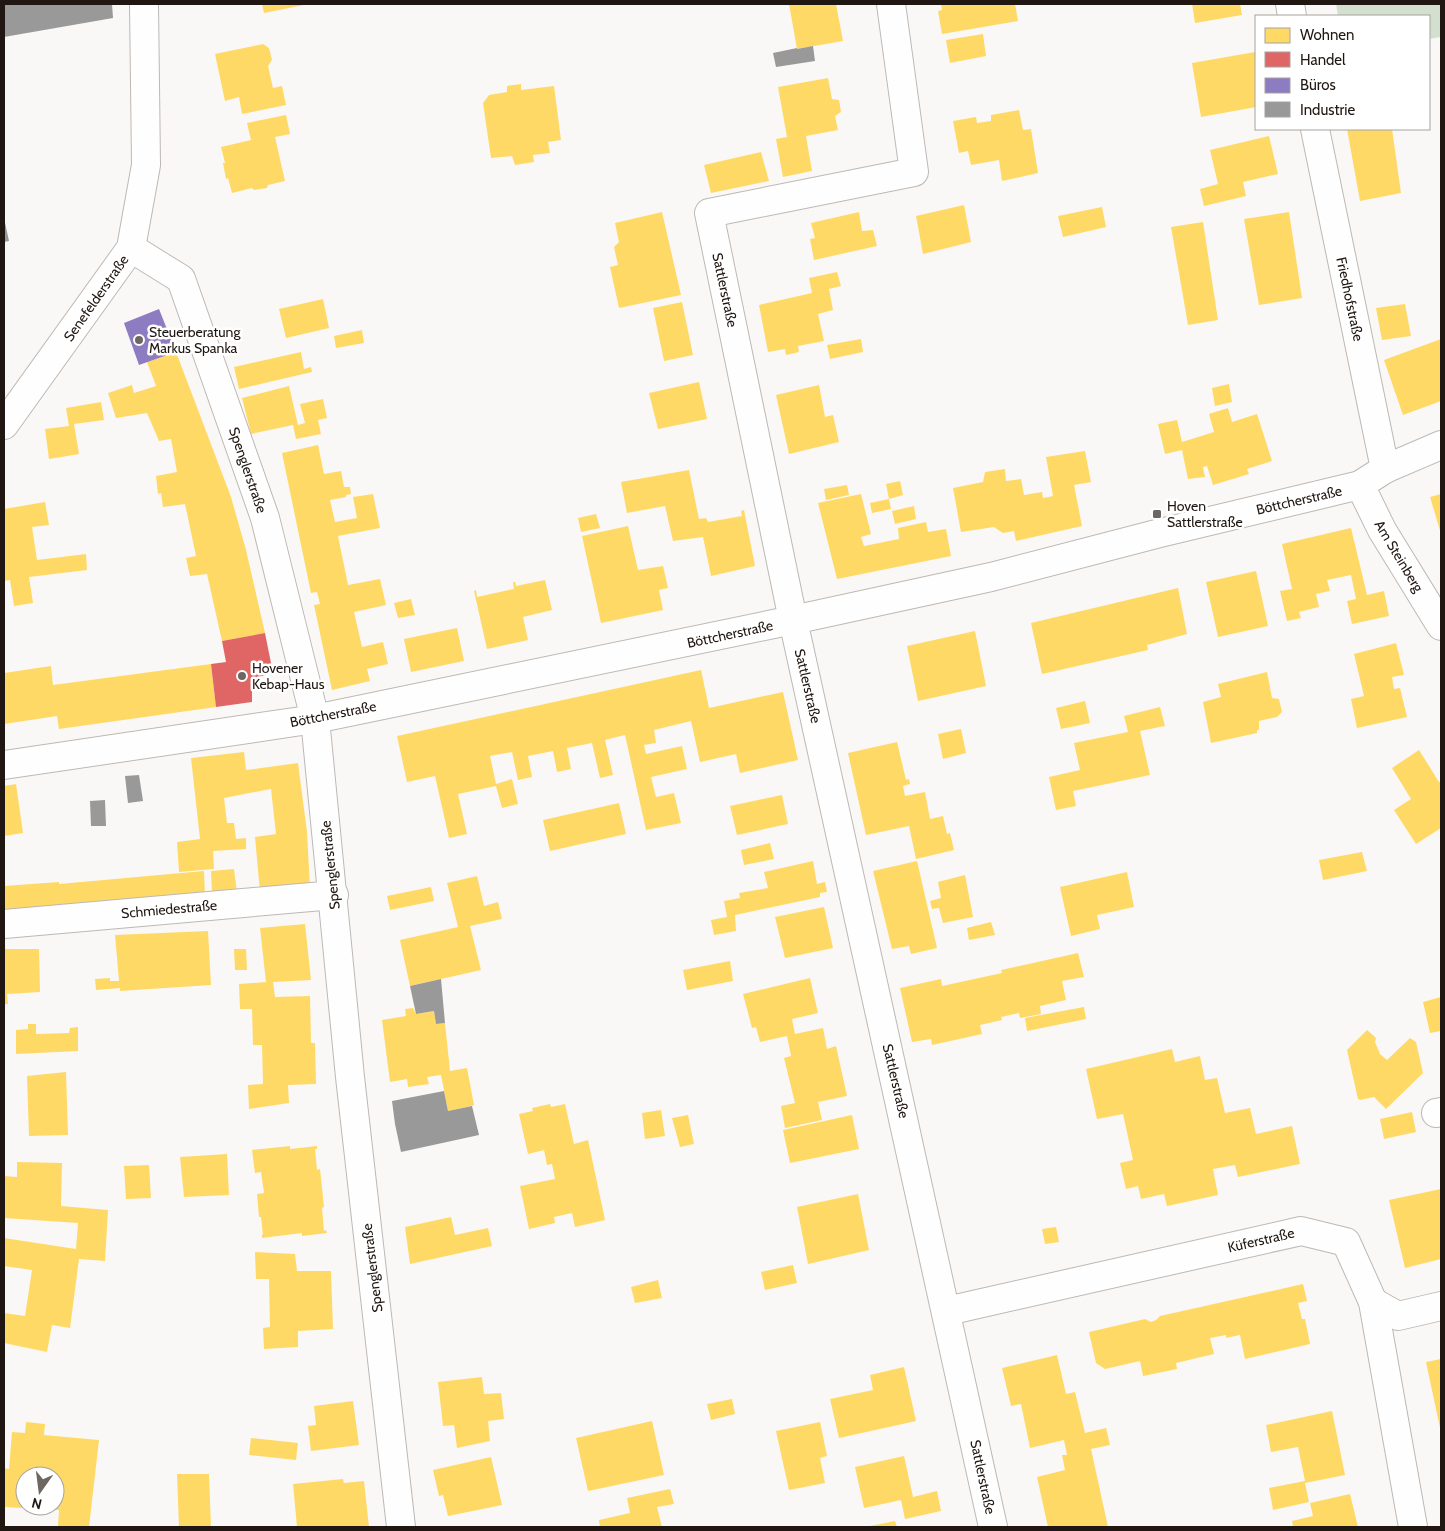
<svg xmlns="http://www.w3.org/2000/svg" width="1445" height="1531" font-family="Cabin,sans-serif">
  <style>
    .green { fill: #d4e0cf }
    .homes { fill: #ffd966; fill-rule: evenodd }
    .shops { fill: #e06666 }
    .offices { fill: #8e7cc3 }
    .industry { fill: #999 }
    .lines { fill: none; stroke-linecap: round; stroke-linejoin: round }
    .minor-casing { stroke: #bdb8b4; stroke-width: 30 }
    .major-casing { stroke: #bdb8b4; stroke-width: 30 }
    .minor { stroke: #fefefe; stroke-width: 28 }
    .major { stroke: #fefefe; stroke-width: 28 }
    .poi-dot { fill: #6d6662; stroke: #fff; stroke-width: 2 }
    .labels { text-anchor: middle; dominant-baseline: central; stroke-width: 5; stroke-linejoin: round; paint-order: stroke }
    .street-label { font-size: 14px; fill: #211712; stroke: #fff }
    .poi-label { font-size: 14px; fill: #211712; stroke: #fff; text-anchor: start }
  </style>
  <rect width="100%" height="100%" fill="#faf8f6"/>
  <path class="green" d="M1336 4H1441V37L1429 39V16H1338Z"/>
  <g class="homes">
    <path d="M262 4H304V5L264 13Z"/>
    <path d="M789 4H836L843 41 797 49Z"/>
    <path d="M941 4H1015L1018 21 942 34 938 11 942 10Z"/>
    <path d="M1192 4H1240L1242 15 1195 23Z"/>
    <path d="M983 34 986 56 950 63 946 40Z"/>
    <path d="M263 44 269 48 272 60 268 66 273 88 282 86 286 105 242 114 239 97 225 101 215 54Z"/>
    <path d="M1255 52 1256 107 1201 117 1192 63Z"/>
    <path d="M828 78 832 99 839 100 841 112 835 116 838 130 806 136 812 171 783 177 776 139 787 137 778 87Z"/>
    <path d="M521 84V90L554 86 561 140 548 142 550 153 533 155 534 162 515 165 512 156 491 158 483 103 489 95 507 92V86Z"/>
    <path d="M1019 110 1023 130 1031 129 1038 173 1002 181 999 160 971 165 968 151 959 153 953 121 976 117 977 123 991 121V115Z"/>
    <path d="M286 115 290 134 275 137 285 181 268 185 267 188 254 190 252 188 232 193 228 178 226 179 223 163H225L221 147 251 140 247 123Z"/>
    <path d="M1347 129H1392L1401 193 1360 201Z"/>
    <path d="M1269 136 1278 174 1243 182 1246 196 1204 206 1200 189 1218 184 1210 150Z"/>
    <path d="M761 152 769 181 711 193 704 165Z"/>
    <path d="M964 205 971 242 923 254 916 216Z"/>
    <path d="M1102 207 1106 227 1063 237 1058 216Z"/>
    <path d="M662 212 681 295 619 308 610 267 618 265 614 247 619 242 615 223Z"/>
    <path d="M859 212 862 231 873 230 877 246 814 260 810 239 815 238 811 223Z"/>
    <path d="M1289 212 1302 298 1259 305 1244 219Z"/>
    <path d="M1203 222 1218 320 1188 325 1171 227Z"/>
    <path d="M837 272 841 286 829 289 833 310 818 314 824 341 798 346 799 352 786 355 785 349 768 352 759 305 812 293 809 278Z"/>
    <path d="M323 299 329 328 286 338 279 309Z"/>
    <path d="M682 302 693 355 664 361 653 308Z"/>
    <path d="M1405 304 1411 336 1382 340 1376 308Z"/>
    <path d="M362 330 364 343 336 348 334 336Z"/>
    <path d="M861 339 863 352 830 359 827 345Z"/>
    <path d="M1441 339V401L1403 415 1384 360Z"/>
    <path d="M176 352 231 497 246 550 265 633 222 641 207 574 190 576 186 558 196 556 185 504 163 507 161 493 158 494 156 476 177 472 171 439 159 441 147 413 116 418 108 393 132 385 134 393 156 386 147 362Z"/>
    <path d="M301 352 304 369 311 367 312 372 239 389 234 367Z"/>
    <path d="M699 382 707 419 658 429 649 393Z"/>
    <path d="M1229 384 1232 402 1215 406 1212 388Z"/>
    <path d="M819 385 825 417 833 415 839 442 789 454 776 395Z"/>
    <path d="M289 386 298 425 305 423 300 404 323 399 327 418 318 420 321 434 296 439 293 425 251 434 242 398Z"/>
    <path d="M101 402 104 420 74 424 79 454 49 459 45 429 69 426 66 408Z"/>
    <path d="M1228 408 1232 422 1257 414 1272 461 1247 469 1249 474 1213 485 1207 466 1203 467 1205 477 1188 479 1182 450 1165 454 1158 424 1177 420 1182 442 1214 432 1209 414Z"/>
    <path d="M318 445 324 474 341 471 344 487H350L351 494 346 495V497L330 500 335 522 357 518 353 497 373 494 380 528 338 536 348 585 380 579 386 605 354 612 362 647 383 642 388 664 367 669 370 681 332 690 314 605 320 604 317 592 311 593 282 453Z"/>
    <path d="M1085 451 1091 482 1074 485 1082 526 1016 541 1014 531 1003 533 994 527 961 532 953 488 983 482 985 472 1005 469 1006 481 1021 479 1024 495 1042 492 1043 498 1053 496 1046 457Z"/>
    <path d="M689 470 699 519 706 518 708 522 742 516 741 511 744 510 755 566 711 576 703 537 673 541 665 506 627 513 621 482Z"/>
    <path d="M900 481 903 495 889 499 886 484Z"/>
    <path d="M847 485 849 495 826 500 824 489Z"/>
    <path d="M861 494 871 534 861 537 864 546 899 539 898 528 926 522 928 532 946 529 951 556 837 579 818 503Z"/>
    <path d="M1441 494V534L1430 497Z"/>
    <path d="M889 499 891 509 872 513 870 503Z"/>
    <path d="M45 502 49 525 32 527 37 560 86 554 87 570 29 577 33 603 14 606 10 580 4 581V509Z"/>
    <path d="M914 506 916 519 895 524 892 511Z"/>
    <path d="M596 514 600 528 581 532 578 518Z"/>
    <path d="M628 526 638 570 663 566 668 588 659 590 663 610 601 623 582 536Z"/>
    <path d="M1351 528 1367 595 1384 591 1389 616 1352 624 1347 601 1356 599 1351 575 1327 580 1330 591 1316 594 1319 607 1299 612 1301 618 1287 621 1280 591 1292 589 1282 544Z"/>
    <path d="M1256 571 1268 626 1218 637 1206 582Z"/>
    <path d="M545 580 552 610 523 617 528 640 487 649 474 591 476 590 477 597 514 589 513 582H515L516 586Z"/>
    <path d="M1178 588 1187 634 1147 645 1148 650 1042 674 1031 623Z"/>
    <path d="M411 599 415 615 398 618 394 603Z"/>
    <path d="M457 628 464 661 411 672 404 639Z"/>
    <path d="M975 631 986 686 918 701 907 646Z"/>
    <path d="M1396 643 1404 675 1392 677 1394 689 1400 688 1407 717 1357 728 1351 699 1364 696 1354 654Z"/>
    <path d="M211 664 216 707 59 729 57 716 4 724V673L51 666 53 685Z"/>
    <path d="M701 670 709 708 783 692 798 760 740 773 736 754 700 762 691 721 654 730 656 743 644 745 646 754 682 746 687 769 651 777 656 797 674 793 681 823 646 830 625 735 605 740 613 775 600 778 592 743 567 748 571 769 557 772 553 751 528 756 532 777 518 780 512 752 490 756 496 784 512 779 518 804 502 808 496 786 458 794 467 834 449 838 435 776 407 782 397 736Z"/>
    <path d="M1267 672 1272 698 1279 699 1282 712 1277 717 1259 721V730H1257V733L1211 743 1203 702 1221 697 1218 684Z"/>
    <path d="M1085 701 1090 723 1061 729 1056 708Z"/>
    <path d="M1160 707 1165 726 1140 731 1150 775 1073 791 1076 806 1056 810 1049 777 1080 770 1074 743 1128 732 1124 716Z"/>
    <path d="M961 729 966 753 943 759 938 734Z"/>
    <path d="M897 742 906 780 909 779 910 784 903 786 905 796 925 792 930 819 943 816 947 834 950 833 954 850 916 859 909 826 866 835 848 753Z"/>
    <path d="M1419 750 1439 782 1441 781V828L1416 844 1394 810 1411 799 1392 768Z"/>
    <path d="M244 752 246 770 298 763 307 832 310 888 260 892 255 837 276 834 271 789 224 798 227 823H234L236 839 246 838V849L213 851 214 869 179 872 177 842 200 839 191 758Z"/>
    <path d="M16 784 23 833 4 836V786Z"/>
    <path d="M782 795 788 824 737 835 730 806Z"/>
    <path d="M619 803 626 834 550 851 543 820Z"/>
    <path d="M770 843 774 859 744 865 741 850Z"/>
    <path d="M1362 852 1367 871 1323 880 1319 860Z"/>
    <path d="M813 861 817 884 825 882 827 892 820 893V897L735 915 736 931 714 935 711 920 727 917 724 901 740 898 739 893 768 888 764 872Z"/>
    <path d="M917 861 937 948 911 954 909 946 892 949 873 871Z"/>
    <path d="M234 869 237 893 212 895 211 871Z"/>
    <path d="M204 871 205 896 4 915V886L59 882V884Z"/>
    <path d="M1127 872 1134 907 1097 915 1100 929 1071 936 1060 887Z"/>
    <path d="M965 875 973 917 943 923 939 908 932 909 930 901 941 898 938 882Z"/>
    <path d="M477 876 484 906 498 902 502 919 470 926 481 970 410 986 400 940 458 927 447 883Z"/>
    <path d="M431 887 434 901 390 910 387 896Z"/>
    <path d="M824 907 833 948 785 958 775 917Z"/>
    <path d="M991 922 995 935 969 940 967 928Z"/>
    <path d="M305 924 311 980 273 982 275 997 310 996 311 1043H315L316 1084 288 1085 289 1103 249 1109 248 1085 263 1084 262 1045H253L252 1009H240L239 984 266 982 260 928Z"/>
    <path d="M208 931 211 985 120 991V988L96 990 95 979 110 978V981H119L115 935Z"/>
    <path d="M4 949H39L40 992 7 994 8 1004H4Z"/>
    <path d="M234 949H246L247 970H235Z"/>
    <path d="M1078 953 1084 977 1062 981 1066 1000 1040 1006 1041 1014 1020 1018 1019 1013 1001 1017 1002 1020 980 1025 982 1034 932 1045 931 1039 912 1042 900 988 941 979 942 986 1002 973 1001 970Z"/>
    <path d="M730 961 733 981 687 990 683 970Z"/>
    <path d="M810 978 818 1013 792 1019 795 1034 823 1028 827 1049 836 1046 847 1096 818 1102 822 1120 785 1128 781 1106 795 1103 784 1058 791 1056 787 1036 760 1042 756 1027 752 1028 743 994Z"/>
    <path d="M1441 997V1031L1430 1033 1423 1002Z"/>
    <path d="M1084 1007 1086 1019 1027 1031 1025 1018Z"/>
    <path d="M413 1008 416 1014 434 1011 436 1024 445 1023 450 1071 467 1068 474 1105 472 1106 448 1111 441 1075 427 1077 429 1084 408 1087 407 1079 390 1082 382 1020 406 1016 405 1009Z"/>
    <path d="M28 1024H36V1034L69 1033 70 1028 78 1027V1051L16 1054V1030L28 1029Z"/>
    <path d="M1367 1030 1376 1038 1375 1042 1380 1054 1387 1060 1410 1038 1416 1042 1423 1073 1386 1109 1374 1097 1360 1100 1358 1099 1347 1050Z"/>
    <path d="M1172 1049 1175 1062 1200 1056 1205 1080 1217 1078 1225 1113 1250 1108 1256 1134 1292 1126 1300 1164 1238 1177 1235 1165 1213 1169 1218 1195 1167 1206 1164 1194 1141 1199 1138 1186 1126 1189 1120 1163 1133 1160 1123 1114 1097 1119 1086 1069Z"/>
    <path d="M66 1072 68 1135 29 1136 27 1076Z"/>
    <path d="M550 1104 551 1107 565 1104 574 1144 588 1140 605 1220 575 1227 572 1213 554 1217 555 1223 529 1229 520 1186 555 1179 552 1164 547 1165 544 1150 528 1154 519 1114 533 1111 532 1108Z"/>
    <path d="M661 1110 665 1136 645 1139 642 1113Z"/>
    <path d="M1412 1112 1416 1132 1384 1139 1380 1119Z"/>
    <path d="M688 1115 694 1144 680 1147 672 1118Z"/>
    <path d="M852 1115 859 1149 790 1163 783 1130Z"/>
    <path d="M290 1146V1149L317 1146V1149H315L317 1170 320 1169 324 1207 322 1208 324 1231 326 1230 327 1233 302 1236V1233L262 1238V1234L263 1235 261 1217H259L257 1194 264 1193 261 1172 255 1173 252 1150Z"/>
    <path d="M227 1154 229 1195 184 1197 180 1157Z"/>
    <path d="M17 1162 62 1163 61 1206 108 1210 105 1261 79 1259 70 1328 52 1325 47 1352 4 1343V1313L25 1316 32 1270 4 1266V1238L76 1249 78 1223 4 1218V1176L17 1177Z"/>
    <path d="M149 1165 151 1198 126 1199 124 1166Z"/>
    <path d="M1441 1189V1259L1405 1268 1389 1200Z"/>
    <path d="M858 1194 869 1250 808 1264 797 1207Z"/>
    <path d="M451 1217 455 1235 488 1228 492 1246 410 1264 405 1227Z"/>
    <path d="M1056 1227 1059 1242 1045 1244 1042 1229Z"/>
    <path d="M255 1252 295 1254 297 1271H331L333 1329 298 1331V1347L264 1349 263 1328 270 1327 269 1279H256Z"/>
    <path d="M793 1265 797 1283 765 1290 761 1272Z"/>
    <path d="M658 1280 662 1298 635 1303 631 1287Z"/>
    <path d="M1303 1284 1307 1301 1298 1303 1302 1319H1305L1310 1344 1245 1359 1240 1335 1226 1338V1335L1210 1338 1214 1354 1176 1363 1177 1369 1143 1376 1140 1361 1105 1369 1096 1363 1089 1332 1145 1319 1151 1322 1156 1320 1160 1316Z"/>
    <path d="M1057 1355 1066 1394 1075 1392 1085 1433 1106 1428 1110 1445 1091 1449 1108 1527H1048L1037 1477 1065 1470 1062 1455H1067L1064 1440 1030 1448 1021 1404 1011 1406 1002 1368Z"/>
    <path d="M1441 1359V1428H1440L1426 1362Z"/>
    <path d="M904 1367 916 1421 839 1438 830 1399 873 1390 870 1375Z"/>
    <path d="M482 1377 484 1394 501 1393 504 1419 488 1421 490 1441 457 1448 454 1425 443 1426 438 1382Z"/>
    <path d="M732 1399 735 1414 711 1420 707 1404Z"/>
    <path d="M353 1401 359 1445 311 1451 308 1426 316 1425 314 1406Z"/>
    <path d="M1332 1411 1345 1475 1305 1483 1309 1502 1273 1510 1269 1488 1305 1481 1298 1447 1271 1452 1266 1425Z"/>
    <path d="M652 1421 664 1475 588 1491 576 1438Z"/>
    <path d="M26 1422 45 1424 44 1435 99 1440 89 1527 58 1526 59 1510 4 1507V1468L9 1469 12 1432 25 1433ZM25 1476H55V1506H25Z"/>
    <path d="M820 1422 827 1456 820 1458 825 1483 789 1490 776 1431Z"/>
    <path d="M251 1438 298 1443 296 1460 249 1455Z"/>
    <path d="M904 1456 913 1497 937 1491 941 1511 905 1519 901 1500 864 1508 855 1467Z"/>
    <path d="M491 1457 502 1505 448 1516 443 1495 439 1496 433 1470Z"/>
    <path d="M177 1474H209L211 1527H179Z"/>
    <path d="M343 1479 344 1483 364 1481 369 1527H297L293 1484Z"/>
    <path d="M670 1489 674 1504 657 1507 662 1527H600L599 1520 630 1513 627 1498Z"/>
    <path d="M1350 1494 1358 1527H1293L1292 1521 1313 1516 1310 1503Z"/>
    <path d="M895 1521 897 1527H870V1526Z"/>
  </g>
  <path class="shops" d="M265 633 273 673 258 677 255 681 256 684 252 687V702L216 707 211 664 226 662 222 641Z"/>
  <path class="offices" d="M159 309 176 352 139 365 124 323Z"/>
  <g class="industry">
    <path d="M4 4H112L113 18 4 37Z"/>
    <path d="M813 46 815 61 776 67 773 53 797 48V49Z"/>
    <path d="M4 218 9 241 4 242Z"/>
    <path d="M139 775 143 801 128 803 125 776Z"/>
    <path d="M105 800 106 826H91L90 801Z"/>
    <path d="M441 979 445 1023 436 1024 434 1011 416 1014 410 986Z"/>
    <path d="M444 1091 448 1111 472 1106 479 1135 401 1152 395 1124 392 1101Z"/>
  </g>
  <g class="lines">
    <defs>
      <g id="minor">
        <path d="M891 4 914 172 709 213 793 620 993 1527"/>
        <path d="M1290 4 1292 16"/>
        <path d="M1315 129 1385 469"/>
        <path d="M1360 485 1382 530 1441 626"/>
        <path d="M315 719 350 1077 401 1527"/>
        <path d="M4 924 334 895"/>
        <path d="M1436 1113 1441 1112"/>
        <path d="M1373 1302 1398 1316 1441 1306"/>
        <path d="M947 1311 1301 1231 1346 1242 1373 1302 1413 1527"/>
      </g>
      <g id="major">
        <path d="M131 248 181 279 265 518 315 719"/>
        <path d="M4 425 131 248 146 165 144 4"/>
        <path d="M4 765 315 719 793 620 991 577 1160 533 1360 485 1385 469 1441 445"/>
      </g>
    </defs>
    <use href="#minor" class="minor-casing"/>
    <use href="#major" class="major-casing"/>
    <use href="#minor" class="minor"/>
    <use href="#major" class="major"/>
  </g>
  <g class="poi-dot">
    <circle cx="139" cy="340" r="5"/>
    <rect x="1152" y="509" width="10" height="10" rx="2.5"/>
    <circle cx="242" cy="676" r="5"/>
  </g>
  <g class="labels">
    <g class="street-label">
      <text transform="translate(725 290) rotate(78)">Sattlerstraße</text>
      <text transform="translate(96 298) rotate(-55)">Senefelderstraße</text>
      <text transform="translate(1350 299) rotate(78)">Friedhofstraße</text>
      <text transform="translate(248 470) rotate(71)">Spenglerstraße</text>
      <text transform="translate(1299 500) rotate(-13)">Böttcherstraße</text>
      <text transform="translate(1399 556) rotate(59)">Am Steinberg</text>
      <text transform="translate(730 634) rotate(-12)">Böttcherstraße</text>
      <text transform="translate(808 686) rotate(77)">Sattlerstraße</text>
      <text transform="translate(333 714) rotate(-11)">Böttcherstraße</text>
      <text transform="translate(330 865) rotate(-96)">Spenglerstraße</text>
      <text transform="translate(169 909) rotate(-5)">Schmiedestraße</text>
      <text transform="translate(896 1081) rotate(77)">Sattlerstraße</text>
      <text transform="translate(1261 1240) rotate(-13)">Küferstraße</text>
      <text transform="translate(372 1268) rotate(-97)">Spenglerstraße</text>
      <text transform="translate(983 1477) rotate(78)">Sattlerstraße</text>
    </g>
    <g class="poi-label">
      <text x="149" y="332">Steuerberatung<tspan x="149" dy="16">Markus Spanka</tspan></text>
      <text x="1167" y="506">Hoven<tspan x="1167" dy="16">Sattlerstraße</tspan></text>
      <text x="252" y="668">Hovener<tspan x="252" dy="16">Kebap-Haus</tspan></text>
    </g>
  </g>
  <rect width="1445" height="1531" fill="none" stroke="#211712" stroke-width="10"/>
  <rect x="1255" y="15" width="175" height="115" fill="#ffffff" stroke="#a6a2a0"/>
  <rect x="1265" y="28" width="25" height="15" fill="#ffd966" stroke="#a6a2a0"/>
  <text x="1300" y="40" font-size="15" fill="#211712">Wohnen</text>
  <rect x="1265" y="52" width="25" height="15" fill="#e06666" stroke="#a6a2a0"/>
  <text x="1300" y="65" font-size="15" fill="#211712">Handel</text>
  <rect x="1265" y="78" width="25" height="15" fill="#8e7cc3" stroke="#a6a2a0"/>
  <text x="1300" y="90" font-size="15" fill="#211712">Büros</text>
  <rect x="1265" y="102" width="25" height="15" fill="#999999" stroke="#a6a2a0"/>
  <text x="1300" y="115" font-size="15" fill="#211712">Industrie</text>
  <g transform="translate(40 1491) rotate(194)"><circle r="24" fill="#ffffff" stroke="#a6a2a0"/>
  <path d="M0-4L9 19L0 12L-9 19Z" fill="#6d6662"/>
  <text y="-8" font-size="14" font-weight="bold" text-anchor="middle" fill="#211712">N</text>
  </g>
</svg>
